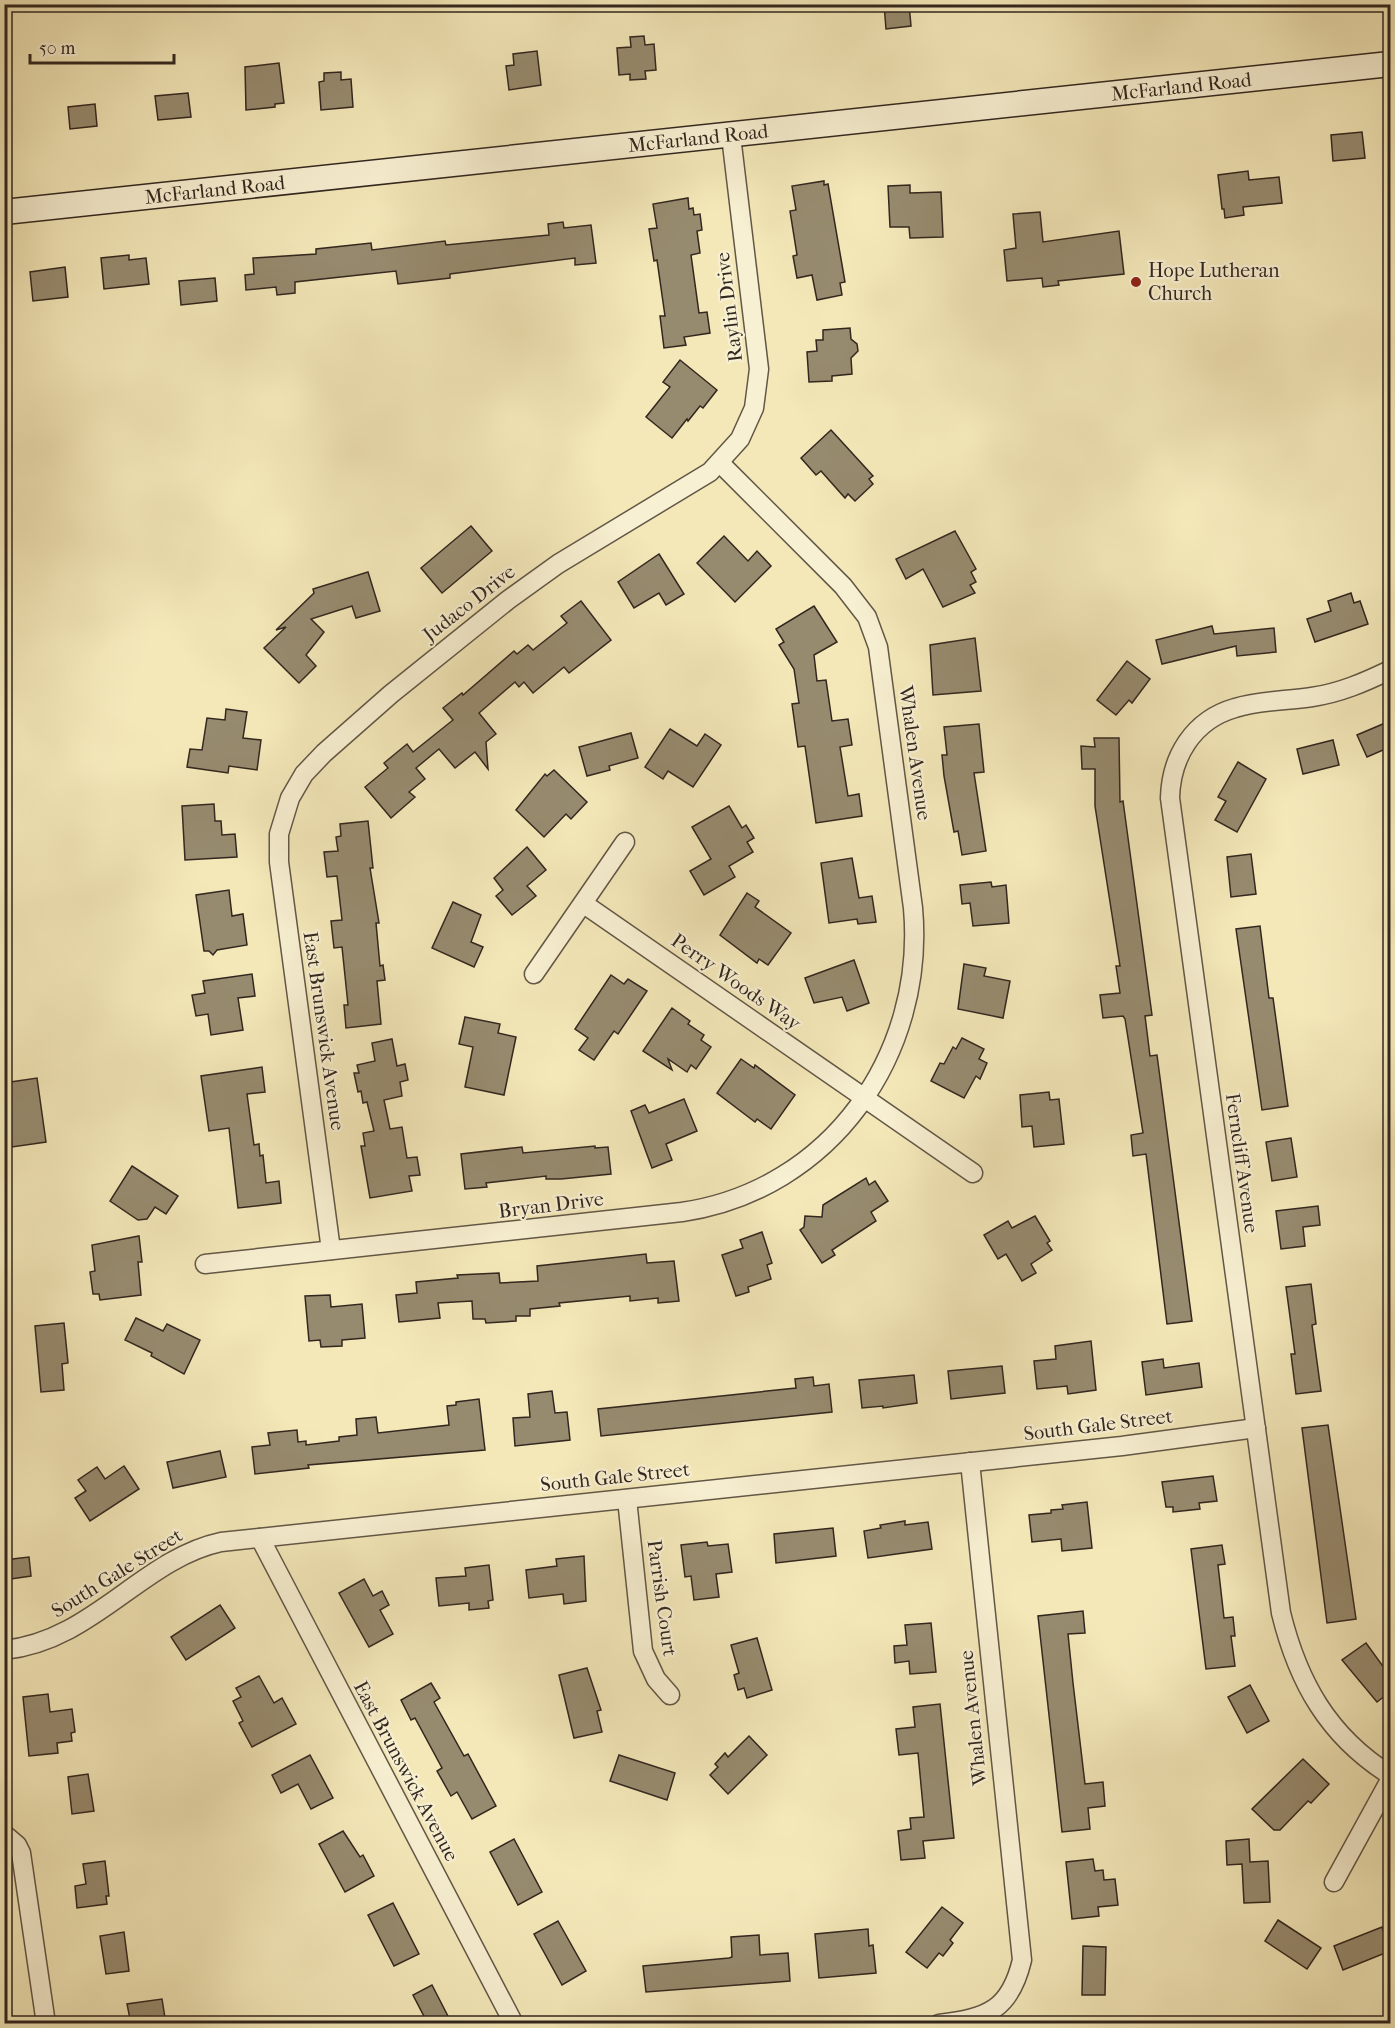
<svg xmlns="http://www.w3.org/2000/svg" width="1395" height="2028" font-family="'IM FELL French Canon',serif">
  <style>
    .building { fill: #978b6f; stroke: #32271f; stroke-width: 1.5 }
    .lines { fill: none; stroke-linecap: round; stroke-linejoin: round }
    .street-casing { stroke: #625746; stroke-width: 21 }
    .secondary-casing { stroke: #32271f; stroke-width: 27 }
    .street { stroke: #f8f0d2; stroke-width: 18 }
    .secondary { stroke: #f8f0d2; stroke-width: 24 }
    .poi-dot { fill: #8f2418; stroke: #f8f0d2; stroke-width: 2 }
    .labels { text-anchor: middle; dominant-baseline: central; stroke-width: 4.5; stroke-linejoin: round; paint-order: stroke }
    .street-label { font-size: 20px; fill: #32271f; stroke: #f8f0d2 }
    .poi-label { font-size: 20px; fill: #32271f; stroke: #f8f0d2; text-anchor: start }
  </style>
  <rect width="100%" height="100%" fill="#f4e8b9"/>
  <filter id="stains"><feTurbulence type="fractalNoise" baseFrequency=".00333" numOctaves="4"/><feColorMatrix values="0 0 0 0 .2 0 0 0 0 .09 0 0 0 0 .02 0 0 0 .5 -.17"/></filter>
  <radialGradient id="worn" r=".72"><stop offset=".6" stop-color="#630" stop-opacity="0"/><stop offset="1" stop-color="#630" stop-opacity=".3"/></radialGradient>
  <g class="building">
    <path d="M884 4H909L911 26 886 29Z"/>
    <path d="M644 36 645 45 654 44 656 70 645 71 646 79 630 80V74L619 75 617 48 631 47 630 37Z"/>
    <path d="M537 51 541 85 509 90 506 66 514 65 513 54Z"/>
    <path d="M279 63 284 103 275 104V107L246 110 245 67Z"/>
    <path d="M341 72V80L351 79 353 107 321 110 319 82 324 81V73Z"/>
    <path d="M188 93 191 117 158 120 155 96Z"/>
    <path d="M95 104 97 126 70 129 68 107Z"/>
    <path d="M1362 132 1365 158 1333 161 1331 135Z"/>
    <path d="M1248 171 1249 180 1279 177 1282 203 1243 207 1244 215 1225 218 1224 209H1222L1218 175Z"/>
    <path d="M824 181V185L828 184 845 282 840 283 842 295 817 300 812 275 797 278 793 256 797 255 790 211 796 210 792 186Z"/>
    <path d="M910 185V193L941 192 943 237 910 238 909 227H890L888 186Z"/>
    <path d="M688 198 689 209 693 208 694 215 700 214 702 230 697 231 700 253 691 255 699 313 707 312 710 333 684 337 686 345 664 348 660 316H665L657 260 654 261 649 229 657 228 653 204Z"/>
    <path d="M1040 212 1043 242 1119 231 1124 274 1058 281 1059 285 1043 287 1042 278 1007 281 1004 250 1016 248 1013 214Z"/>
    <path d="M563 222 564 228 591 225 596 263 575 265V258L450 274V278L398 284 396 271 295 282V293L277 295 276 287 246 290 245 275 254 274 253 258 316 254V249L371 243 372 250 445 241 446 245 549 235 548 224Z"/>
    <path d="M129 255V260L146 258 149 284 104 289 101 258Z"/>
    <path d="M65 267 68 297 33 301 30 272Z"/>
    <path d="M215 278 217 301 181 305 179 281Z"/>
    <path d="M850 328 851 339 857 344 858 351 851 358 852 374 832 376V381L809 382 807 352 817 351 816 340H823V330Z"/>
    <path d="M680 360 717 390 703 408 700 406 688 421 687 419 672 438 646 417 670 387 663 382Z"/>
    <path d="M831 430 873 476 869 479 873 484 855 501 848 494 845 498 821 471 816 475 801 458Z"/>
    <path d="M471 526 492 551 442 593 421 568Z"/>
    <path d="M955 531 976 569 971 572 976 582 970 585 975 593 943 607 923 569 906 579 896 559Z"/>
    <path d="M724 536 748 561 757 551 771 566 735 602 697 563Z"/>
    <path d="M659 554 684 594 666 605 659 593 634 608 618 582Z"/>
    <path d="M368 572 380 611 356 618 352 606 311 619 324 632 306 655 316 666 299 683 264 648 286 627 276 630 314 593 313 589Z"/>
    <path d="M1351 593 1354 603 1360 601 1368 624 1315 642 1307 619 1331 611 1328 601Z"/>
    <path d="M581 601 611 640 569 673 564 667 533 693 524 682 519 687 515 682 479 713 496 734 486 742 488 769 475 752 455 768 439 749 416 768 425 779 409 792 415 797 391 818 365 787 388 768 384 763 407 744 413 752 453 720 443 708 462 693 463 695 514 651 517 654 528 645 533 650 567 623 561 616Z"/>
    <path d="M814 606 837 642 814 655 817 681 826 680 832 721 848 719 852 745 840 747 848 796 859 794 862 816 816 823 805 746 798 747 792 704 799 703 794 669 779 645 784 642 776 629Z"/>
    <path d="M1212 626 1214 634 1274 628 1276 652 1237 656 1236 646 1162 664 1156 640Z"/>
    <path d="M975 638 981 691 933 695 930 645Z"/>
    <path d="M1127 661 1150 679 1132 703 1129 700 1116 715 1097 700Z"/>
    <path d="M226 709 247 712 243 738 261 740 257 770 229 766 228 773 187 767 190 749 202 750 207 718 225 720Z"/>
    <path d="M1390 721V747L1367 757 1357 735Z"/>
    <path d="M979 724 984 772 974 773 986 851 962 855 958 831 954 832 944 776 942 755H947L944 727Z"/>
    <path d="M670 729 697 746 705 734 721 745 693 787 668 771 663 779 645 767Z"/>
    <path d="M631 733 638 758 609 766 610 770 587 776 579 747Z"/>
    <path d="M1094 738H1119L1120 802 1123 801 1152 1015 1145 1016 1150 1056 1157 1055 1192 1321 1167 1324 1146 1154 1133 1156 1131 1135 1143 1133 1125 1019 1123 1016 1103 1018 1100 995 1120 993 1116 966H1120L1095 806V769H1082L1081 746 1095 747Z"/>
    <path d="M1333 740 1339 765 1303 774 1297 749Z"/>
    <path d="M1238 762 1266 779 1237 832 1215 820 1226 801 1218 797Z"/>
    <path d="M554 770 587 802 571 819 566 814 544 837 516 810 545 774 547 776Z"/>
    <path d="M214 804 215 821H221L222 835 235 834 237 857 185 860 182 806Z"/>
    <path d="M729 806 742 828 746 825 754 838 747 842 753 852 729 866 735 877 704 895 690 871 711 859 692 827Z"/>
    <path d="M368 821 373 868H370L379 923H376L380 966 383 965 385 980 377 981 381 1024 346 1028 344 1005H348L342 947 334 948 331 921 342 920 337 876 327 877 324 852 338 851 336 837 341 836 340 824Z"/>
    <path d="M527 847 546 870 527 886 536 896 512 915 496 896 503 890 494 878Z"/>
    <path d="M1251 854 1256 894 1231 897 1227 857Z"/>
    <path d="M852 858 859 898 872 896 876 922 858 924 857 919 829 923 821 863Z"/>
    <path d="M991 882 992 887 1006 885 1009 923 973 926 970 903 962 904 960 885Z"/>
    <path d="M229 890 232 916 243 914 247 945 217 950 213 955 209 951H204L196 895Z"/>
    <path d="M747 893 759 901 755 907 791 933 768 965 759 959 757 963 720 935Z"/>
    <path d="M453 902 481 915 471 942 483 947 474 967 432 948Z"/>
    <path d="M1260 926 1269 998H1273L1288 1106 1262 1110 1236 929Z"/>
    <path d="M854 960 869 1003 847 1011 842 997 814 1003 805 978Z"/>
    <path d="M964 964 986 968 984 976 1010 981 1003 1018 958 1009Z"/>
    <path d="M252 974 255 996 238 998 243 1030 211 1035 208 1014 196 1016 192 995 205 993 203 981Z"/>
    <path d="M611 975 624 984 628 979 647 991 618 1034 614 1031 594 1060 579 1050 588 1038 575 1029Z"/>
    <path d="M672 1008 690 1021 688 1024 704 1035 701 1040 711 1047 696 1069 691 1065 687 1072 668 1059 672 1070 643 1051Z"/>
    <path d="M465 1017 500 1024 498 1033 516 1037 504 1095 465 1087 473 1047 459 1044Z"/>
    <path d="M962 1038 984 1049 979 1059 987 1063 980 1079 976 1076 964 1098 931 1081 940 1063 944 1064 953 1047 956 1049Z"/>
    <path d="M392 1039 397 1066 405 1064 408 1080 400 1082 402 1096 384 1100 390 1129 402 1127 407 1158 417 1157 420 1175 409 1176 412 1191 370 1198 361 1146H365L363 1133 374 1131 367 1102 363 1103 361 1091 358 1092 354 1073H359L357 1065 375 1061 372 1043Z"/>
    <path d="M741 1059 754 1068 755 1065 795 1095 771 1129 757 1119 755 1122 717 1093Z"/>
    <path d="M262 1067 265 1092 247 1094 254 1145 259 1144 260 1156 263 1155 266 1183 279 1181 281 1203 238 1208 229 1128 209 1131 201 1076Z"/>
    <path d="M37 1078 46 1142 12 1147 4 1083Z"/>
    <path d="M1049 1092 1050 1100 1059 1099 1064 1144 1034 1147 1032 1126 1022 1127 1020 1095Z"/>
    <path d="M684 1099 697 1131 666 1144 672 1160 652 1168 631 1111 645 1105 649 1113Z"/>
    <path d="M1291 1138 1297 1177 1272 1181 1266 1142Z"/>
    <path d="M595 1146V1148L608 1147 611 1174 561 1179H546V1176L486 1183 487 1187 465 1189 461 1154 522 1147 523 1153Z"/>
    <path d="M132 1166 178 1196 166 1214 155 1207 147 1219 138 1220 110 1201Z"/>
    <path d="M866 1178 869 1185 875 1181 888 1201 871 1212 876 1221 832 1250 835 1255 822 1263 800 1230 804 1227 805 1216 822 1217 823 1205Z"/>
    <path d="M1318 1206 1320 1225 1303 1227 1305 1246 1281 1249 1276 1211Z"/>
    <path d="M1035 1216 1050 1241 1047 1243 1052 1250 1031 1264 1036 1273 1022 1281 1006 1254 998 1259 984 1235 1008 1221 1012 1228Z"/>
    <path d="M762 1232 772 1263 767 1265 771 1279 748 1287 749 1292 736 1296 722 1255 743 1248 740 1240Z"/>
    <path d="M139 1236 142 1262H138L141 1295 100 1300 99 1294H93L90 1272 95 1271 92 1245Z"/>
    <path d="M646 1254 647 1263 674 1261 679 1301 658 1303V1298L630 1301V1296L559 1303 560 1306 530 1309V1316H516V1321L486 1323 485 1319H473L472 1301 438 1303 440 1318 399 1322 396 1295 417 1293 416 1282 458 1278 457 1275 499 1273 500 1283 538 1281 537 1266Z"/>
    <path d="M1311 1284 1316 1324 1312 1325 1321 1391 1296 1394 1291 1354H1295L1286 1287Z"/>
    <path d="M330 1295 331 1307 362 1304 365 1338 342 1340V1346L321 1347 320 1340 309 1341 305 1296Z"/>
    <path d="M136 1318 163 1331 167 1324 200 1340 184 1374 151 1356 152 1353 125 1340Z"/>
    <path d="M64 1323 68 1363 62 1364 64 1390 41 1392 35 1326Z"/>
    <path d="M1091 1341 1096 1390 1068 1394 1067 1386 1037 1389 1034 1361 1056 1359 1055 1346Z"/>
    <path d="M1163 1359 1164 1368 1199 1363 1202 1387 1146 1395 1142 1362Z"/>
    <path d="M1002 1366 1005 1393 951 1399 948 1371Z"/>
    <path d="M914 1375 917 1403 883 1408V1406L862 1408 859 1380Z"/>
    <path d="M813 1377 814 1386 829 1384 832 1412 601 1436 598 1409 796 1388 795 1379Z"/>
    <path d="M552 1391 555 1413 567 1412 570 1440 515 1446 513 1418 530 1417 528 1394Z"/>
    <path d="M479 1399 485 1450 308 1465 309 1468 255 1474 252 1447 270 1445 268 1433 297 1430 298 1442 306 1441V1445L339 1441V1437L357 1435 356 1419 376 1417 378 1433 449 1425 447 1406 456 1405V1402Z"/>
    <path d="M1328 1425 1356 1619 1327 1623 1302 1428Z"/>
    <path d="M220 1451 226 1477 173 1488 167 1462Z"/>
    <path d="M124 1466 139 1489 90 1521 75 1498 86 1491 78 1480 97 1467 105 1479Z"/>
    <path d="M1213 1476 1217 1501 1199 1503 1200 1509 1173 1512V1507H1166L1162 1482Z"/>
    <path d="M1087 1502 1092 1548 1062 1551 1061 1539 1032 1542 1029 1515 1051 1513V1510L1063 1509 1062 1505Z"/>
    <path d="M905 1521V1525L928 1522 932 1549 868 1558 864 1531 881 1528 880 1525Z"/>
    <path d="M833 1528 836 1556 776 1563 774 1534Z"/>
    <path d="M707 1542 708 1546 728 1544 732 1572 716 1574 719 1597 694 1600 691 1576 685 1577 681 1545Z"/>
    <path d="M1222 1545 1225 1564 1218 1565 1224 1618 1233 1617 1235 1636H1231L1235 1666 1206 1669 1191 1549Z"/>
    <path d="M584 1556 586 1601 564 1604 563 1594 529 1598 526 1570 557 1566 556 1559Z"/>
    <path d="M29 1557 31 1576 4 1580V1560Z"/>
    <path d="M489 1565 493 1600 488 1601 489 1608 469 1610V1603L439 1606 436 1578 466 1576 465 1568Z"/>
    <path d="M364 1579 373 1596 382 1591 389 1605 380 1610 393 1634 369 1647 339 1593Z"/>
    <path d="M220 1605 235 1628 186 1660 171 1637Z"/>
    <path d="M1083 1611 1085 1633 1068 1634 1073 1683 1085 1784 1103 1782 1105 1806 1088 1808 1090 1829 1062 1832 1038 1616Z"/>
    <path d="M931 1623 936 1672 910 1674 909 1661 895 1663 894 1646 907 1645 905 1625Z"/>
    <path d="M757 1638 772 1690 747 1698 744 1688 738 1690 734 1675 739 1673 731 1645Z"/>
    <path d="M1366 1643 1390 1676V1692L1377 1702 1342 1660Z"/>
    <path d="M587 1668 601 1710 597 1711 602 1732 574 1738 559 1675Z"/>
    <path d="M259 1676 274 1703 282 1698 296 1724 252 1747 239 1723 243 1721 233 1701 241 1697 236 1688Z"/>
    <path d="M431 1683 440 1698 434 1702 464 1756 468 1754 496 1806 472 1819 457 1792 451 1796 437 1771 442 1768 415 1718 411 1720 401 1700Z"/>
    <path d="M1250 1685 1269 1721 1247 1733 1228 1697Z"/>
    <path d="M48 1694 50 1712 72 1709 75 1732 71 1733 72 1741 57 1743 58 1753 29 1756 23 1697Z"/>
    <path d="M940 1704 954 1838 923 1841 925 1858 901 1860 898 1831 911 1829 910 1818 924 1817 918 1753 899 1755 896 1729 915 1727 913 1707Z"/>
    <path d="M749 1736 767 1755 728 1794 710 1775 718 1767 715 1764 725 1753 728 1757Z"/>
    <path d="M310 1755 333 1798 311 1809 298 1784 281 1793 272 1775Z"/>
    <path d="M619 1755 675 1773 667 1800 610 1781Z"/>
    <path d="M1303 1759 1329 1784 1311 1803 1308 1801 1280 1830H1274L1252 1809Z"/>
    <path d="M88 1774 94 1811 72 1814 68 1777Z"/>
    <path d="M343 1831 360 1857 363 1855 374 1876 345 1892 319 1844Z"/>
    <path d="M514 1839 542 1892 518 1905 490 1852Z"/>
    <path d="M1249 1839 1250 1862 1268 1861 1270 1902 1244 1903 1242 1864 1227 1865 1226 1841Z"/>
    <path d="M1093 1859 1095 1871 1103 1870 1104 1880 1115 1879 1118 1905 1098 1907 1099 1916 1072 1919 1066 1862Z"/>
    <path d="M105 1861 109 1896H106L107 1904 77 1908 75 1886 86 1884 83 1864Z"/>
    <path d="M393 1903 419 1954 394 1966 368 1915Z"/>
    <path d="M942 1907 963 1923 950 1940 953 1943 943 1956 939 1953 927 1968 906 1952Z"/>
    <path d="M1278 1920 1321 1948 1307 1969 1265 1941Z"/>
    <path d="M558 1921 586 1971 562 1985 534 1934Z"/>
    <path d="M1382 1927 1390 1951 1343 1970 1334 1946Z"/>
    <path d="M868 1929 869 1946 873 1945 876 1973 819 1978 815 1934Z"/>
    <path d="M124 1932 129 1971 106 1974 100 1936Z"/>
    <path d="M759 1935 760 1955 788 1953 790 1981 646 1992 643 1966 729 1958 732 1957 731 1937Z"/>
    <path d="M1083 1946 1106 1947 1105 1995H1082Z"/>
    <path d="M432 1985 452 2024H428L413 1995Z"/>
    <path d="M162 1999 166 2024H131L127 2004Z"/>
  </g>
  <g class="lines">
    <defs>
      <g id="street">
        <path d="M1390 670C1365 682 1340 693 1312 697 1287 701 1260 700 1235 708 1193 720 1171 757 1170 798L1281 1613C1298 1682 1328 1736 1390 1775"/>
        <path d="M584 904 973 1173"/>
        <path d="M534 974 625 842"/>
        <path d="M331 1250 279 862V834L290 798 304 774 324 753 391 694 508 600 558 564 710 472 740 439 754 408 759 369 731 136"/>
        <path d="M205 1264 682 1212C831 1190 926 1054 913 908L878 647 867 617 843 586 720 463"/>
        <path d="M627 1499 643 1651 656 1679 670 1695"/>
        <path d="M260 1538 514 2024"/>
        <path d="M4 1650C93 1641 142 1559 221 1542L1122 1446 1256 1428"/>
        <path d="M4 1834 17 1845 21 1853 46 2024"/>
        <path d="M1334 1882 1390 1780"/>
        <path d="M939 2024C988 2018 1010 2010 1022 1960L970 1462"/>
      </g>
      <g id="secondary">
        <path id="s1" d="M4 212 1390 64"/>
      </g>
    </defs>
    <use href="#street" class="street-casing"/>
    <use href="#secondary" class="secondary-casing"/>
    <use href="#street" class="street"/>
    <use href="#secondary" class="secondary"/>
  </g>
  <circle class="poi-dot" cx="1136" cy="282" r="6"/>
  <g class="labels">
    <g class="street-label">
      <text stroke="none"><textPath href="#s1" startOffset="1184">McFarland Road</textPath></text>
      <text stroke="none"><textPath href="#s1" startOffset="698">McFarland Road</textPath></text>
      <text stroke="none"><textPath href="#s1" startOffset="212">McFarland Road</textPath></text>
      <text transform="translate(729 307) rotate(-97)">Raylin Drive</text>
      <text transform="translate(469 603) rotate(-38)">Judaco Drive</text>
      <text transform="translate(915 753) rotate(82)">Whalen Avenue</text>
      <text transform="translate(736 982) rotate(35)">Perry Woods Way</text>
      <text transform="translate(324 1031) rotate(82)">East Brunswick Avenue</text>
      <text transform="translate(1242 1163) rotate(82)">Ferncliff Avenue</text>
      <text transform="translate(551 1205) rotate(-7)">Bryan Drive</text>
      <text transform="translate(1098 1425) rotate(-7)">South Gale Street</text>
      <text transform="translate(615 1477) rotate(-6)">South Gale Street</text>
      <text transform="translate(117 1573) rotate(-32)">South Gale Street</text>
      <text transform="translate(662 1598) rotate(82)">Parrish Court</text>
      <text transform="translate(973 1718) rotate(-96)">Whalen Avenue</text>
      <text transform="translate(406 1771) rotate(62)">East Brunswick Avenue</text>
    </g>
    <g class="poi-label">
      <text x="1148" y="270">Hope Lutheran<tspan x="1148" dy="23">Church</tspan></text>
    </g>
  </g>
  <rect width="1395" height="2028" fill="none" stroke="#f4e8b9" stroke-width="24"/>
  <rect x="6" y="6" width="1383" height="2016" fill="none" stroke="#32271f" stroke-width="3"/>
  <rect x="12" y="12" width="1371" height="2004" fill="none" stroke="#32271f" stroke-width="1.5"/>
  <path d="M30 54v9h144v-9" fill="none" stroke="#32271f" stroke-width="3"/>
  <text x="39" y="54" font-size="18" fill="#32271f" stroke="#f8f0d2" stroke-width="4.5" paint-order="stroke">50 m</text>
  <rect width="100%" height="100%" filter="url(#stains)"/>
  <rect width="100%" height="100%" fill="url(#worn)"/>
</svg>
